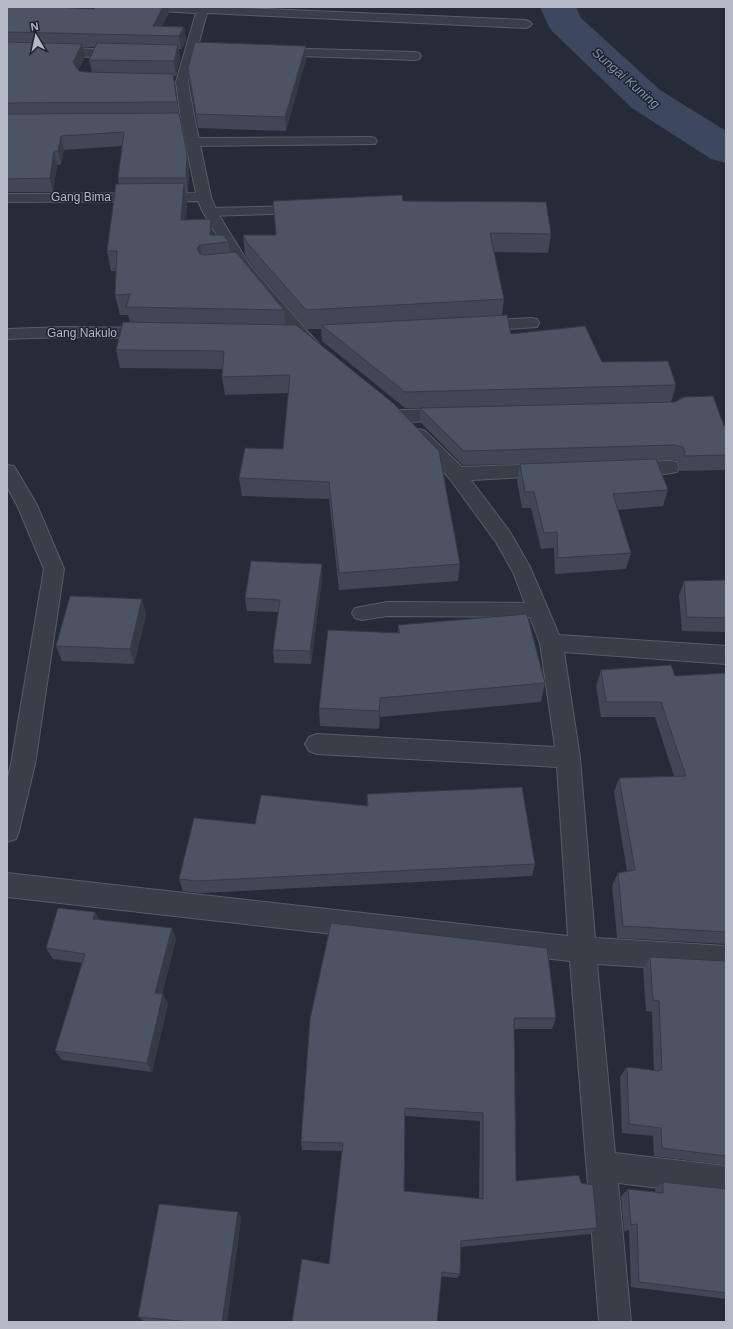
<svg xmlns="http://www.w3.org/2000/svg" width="733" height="1329" font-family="Helvetica,sans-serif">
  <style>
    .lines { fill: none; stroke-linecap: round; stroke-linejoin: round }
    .river { fill: #3d4860; fill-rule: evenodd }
    .lane-casing { stroke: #575c67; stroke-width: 2 }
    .street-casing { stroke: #575c67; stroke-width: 2 }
    .lane { fill: #393e49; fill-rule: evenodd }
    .street { fill: #393e49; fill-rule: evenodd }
    .wall { fill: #414754; fill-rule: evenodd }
    .shaded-wall { fill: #353a45 }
    .building { fill: #4c5362; stroke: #353a45; fill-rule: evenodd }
    .labels { text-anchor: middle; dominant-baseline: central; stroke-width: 3; stroke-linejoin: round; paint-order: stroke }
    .far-street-label { font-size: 12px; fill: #b4b9c5; stroke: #1e232e }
    .far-water-label { font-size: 13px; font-style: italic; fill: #7f8eaa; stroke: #1e232e }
  </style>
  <rect width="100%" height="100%" fill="#252c38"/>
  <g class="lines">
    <path class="river" d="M540 7H576L581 18 660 90 726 131V163L711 159 632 108 552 31 547 23Z"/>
    <defs>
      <g id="lane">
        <path d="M371 137 375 138 377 141 375 144 192 146 188 145 186 142 188 139 192 138Z"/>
        <path d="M300 206 305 207 307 210 305 213 210 216 205 215 203 212 205 209 210 208Z"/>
        <path d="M387 602 538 603 545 605 548 610 545 615 538 617 387 616 362 620 355 618 352 613 355 608Z"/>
      </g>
      <g id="street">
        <path d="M134 7H218L526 20 530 22 532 24 530 26 526 28 207 13 188 82 195 121 211 197 217 212 249 264 308 332 321 346 319 350C308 352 304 347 296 340L237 269 203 212 198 201 7 202V194L196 193 181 121 176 82 196 13 140 10 136 9Z"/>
        <path d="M7 46 123 50 127 51 129 54 127 57 123 58 7 54Z"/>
        <path d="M276 48 415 52 419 53 421 56 419 59 415 60 272 55 270 52 272 49Z"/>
        <path d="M531 318 537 319 539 323 537 327 480 331 474 330 472 326 474 322 480 321Z"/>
        <path d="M63 327 150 328 156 329 158 333 156 337 150 338 63 337 7 339V329Z"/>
        <path d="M450 409 456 411 459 415 456 419 450 421 400 422 394 420 391 416 394 412 400 410Z"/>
        <path d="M419 429 425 431 462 467 548 464 555 465 557 470 555 475 548 476 471 480 510 532 530 567 559 635 726 646V664L564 652 580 758 595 938 726 946V972L597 964 615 1153 726 1166V1196L618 1183 631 1322H599L570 961 7 897V873L568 936 557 767 317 754 309 751 305 744 309 737 317 734 555 747 540 643 513 572 496 542 450 479 413 439 410 435 413 431Z"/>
        <path d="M670 461 677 462 679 467 677 472C663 475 636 476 622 473L620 468 622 463 629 462Z"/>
        <path d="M7 465 14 466 37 505 64 569 35 764 19 831 16 839 7 842V781L11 764 44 569 17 505 7 487Z"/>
      </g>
    </defs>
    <use href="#lane" class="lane-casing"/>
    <use href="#street" class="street-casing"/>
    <use href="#lane" class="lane"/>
    <use href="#street" class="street"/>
  </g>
  <g class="wall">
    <path d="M7 7 94 9 169 13 162 26 184 27 186 41 181 49H179L180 59 176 76H173L179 113 189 167 188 192H185L187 203 186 220 211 219 213 235 229 242 230 252 284 310 285 324 460 564 458 581 339 590 329 499 242 496 239 478 283 449 288 393 225 395 222 377 223 369 120 368 116 350 130 322 128 315H120L115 295 116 271H111L107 251 119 184 118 178 122 146 64 150 61 164 57 165 53 192H7ZM82 47H95L89 60 92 72H84L79 71 78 70 85 57Z"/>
    <path d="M306 46V59L286 131 198 128 190 82 188 68Z"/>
    <path d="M403 201 551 234 548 253 494 252 504 299 502 315 511 334 676 385 671 402 724 426H726V470L679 471 680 466 678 461 670 460H656L668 490 663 506 618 510 631 553 626 569 555 574 554 548 541 549 531 508H522L517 480 520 464 463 465 420 422V408H405L322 341 321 329H307L250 263 245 254 243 235H276Z"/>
    <path d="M322 564V578L311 664 274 663 273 650 278 612 247 611 245 598Z"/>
    <path d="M726 580V632L682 631 679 595 684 581Z"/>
    <path d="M142 599 146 615 134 664 62 661 56 646Z"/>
    <path d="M398 625 545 683 541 702 380 717 379 729 320 726 319 708 398 633Z"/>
    <path d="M601 670 675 676 726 673V944L617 938 612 886 618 873 627 871 614 792 619 778 674 776 655 717H601L596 686Z"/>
    <path d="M367 794 535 864 532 876 200 893 183 891 179 879 255 824 367 806Z"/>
    <path d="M95 912 99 920 172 928 176 939 162 994H163L168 1004 152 1072 62 1060 55 1051 82 963 53 959 46 948Z"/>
    <path d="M650 957 726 961V1165L654 1156 653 1136 622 1133 620 1077 627 1067 654 1071 652 1012 646 1011 643 968Z"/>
    <path d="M556 1018 552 1029H514L516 1181 581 1183 597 1228 590 1234 461 1247 460 1274 457 1278 329 1264 342 1151 302 1150 301 1142 310 1019ZM405 1116 480 1121 479 1199 404 1191Z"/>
    <path d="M663 1182 726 1189V1299L631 1287 629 1230 624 1231 621 1196 628 1189 655 1192V1189Z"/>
    <path d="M238 1212 241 1218 227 1322H159L144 1321 138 1317Z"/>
  </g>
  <g class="shaded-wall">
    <path d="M163 7H168L169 13 157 36 153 26Z"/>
    <path d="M184 27 186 41 181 49 179 36Z"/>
    <path d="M82 44 85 57 76 75 73 62Z"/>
    <path d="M178 45 180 59 176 76 174 61Z"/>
    <path d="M306 46V59L286 131 285 117Z"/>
    <path d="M61 136 64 150 61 164 58 151Z"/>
    <path d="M54 151 57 165 53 192 50 178Z"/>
    <path d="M187 154 189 167 188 192 186 178Z"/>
    <path d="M184 183 187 203 184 240 181 220Z"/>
    <path d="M211 219 213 239 210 235Z"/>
    <path d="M200 245 203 265 197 248Z"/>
    <path d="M322 564V578L311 664 310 651Z"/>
    <path d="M142 599 146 615 134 664 130 649Z"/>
    <path d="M380 698V717L379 729V711Z"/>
    <path d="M95 912 101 923 93 919Z"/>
    <path d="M172 928 176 939 160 1003 155 993Z"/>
    <path d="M163 994 168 1004 152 1072 147 1063Z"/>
    <path d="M238 1212 241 1218 227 1322H222Z"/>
  </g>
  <g class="building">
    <path d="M7 7H53L94 9 96 7H163L153 26 184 27 179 36 7 32Z"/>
    <path d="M7 42 82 44 73 62 79 71 84 72 173 74 177 102 7 103Z"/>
    <path d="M195 42 306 46 285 117 196 114 188 68Z"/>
    <path d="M97 43 178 45 174 61 89 60Z"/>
    <path d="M179 113 187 154 186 178H118L124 132 61 136 58 151H54L50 178 7 179V114Z"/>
    <path d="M184 183 181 220 211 219 210 235H223L229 242 200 245 197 248 199 253 205 255 236 252 284 310 126 307 130 294 115 295 117 251H107L116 184Z"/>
    <path d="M402 195 403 201 546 202 551 234 490 233 504 299 306 310 248 244 243 235H276L273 201Z"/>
    <path d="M507 315 511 334 585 326 602 362 668 361 676 385 405 392 321 325Z"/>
    <path d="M123 322 296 325 393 403 439 451 460 564 339 573 329 482 239 478 245 448 283 449 290 375 222 377 224 351 116 350Z"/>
    <path d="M713 396 724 426H726V455L684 456 685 452 683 447 675 445 464 451 420 408 675 402 684 397Z"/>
    <path d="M656 459 668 490 613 494 631 553 558 558 557 532 544 533 534 492H525L520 464Z"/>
    <path d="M251 561 322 564 310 651 273 650 280 600 245 598Z"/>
    <path d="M726 580V618L687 617 684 581Z"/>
    <path d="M70 596 142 599 130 649 56 646Z"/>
    <path d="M527 614 545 683 380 698 379 711 319 708 328 630 400 633 398 625Z"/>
    <path d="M671 665 675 676 726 673V932L623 926 618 873 635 870 619 778 686 776 661 702H606L601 670Z"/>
    <path d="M522 787 535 864 197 881 179 879 194 818 255 824 261 795 368 806 367 794Z"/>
    <path d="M58 908 95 912 93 919 172 928 155 993 163 994 147 1063 55 1051 85 954 46 948Z"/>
    <path d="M331 923 547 948 556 1018H514L516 1181 579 1175 581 1183 593 1185 597 1228 461 1241 460 1274 442 1272 437 1322H292L302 1259 329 1264 343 1143 301 1142 310 1019ZM405 1108 483 1113V1199L404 1191Z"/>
    <path d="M650 957 726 961V1156L662 1148 661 1128 629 1124 627 1067 659 1071V1070H662L659 1001 653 1000Z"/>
    <path d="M663 1182 726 1189V1293L639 1282 637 1224 631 1225 628 1189 663 1193Z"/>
    <path d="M159 1204 238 1212 222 1322H192L138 1317Z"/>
  </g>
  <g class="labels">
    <g class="far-street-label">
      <text x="81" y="197">Gang Bima</text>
      <text x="82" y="333">Gang Nakulo</text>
    </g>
    <g class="far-water-label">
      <text transform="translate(626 78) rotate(41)">Sungai Kuning</text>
    </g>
  </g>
  <rect width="733" height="1329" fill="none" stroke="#b4b9c5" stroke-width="16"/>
  <g transform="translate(36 36) rotate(351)" stroke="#1e232e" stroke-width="3" paint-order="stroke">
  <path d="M0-3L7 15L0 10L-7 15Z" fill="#b4b9c5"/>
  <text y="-6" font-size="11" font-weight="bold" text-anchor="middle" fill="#b4b9c5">N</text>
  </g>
</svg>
